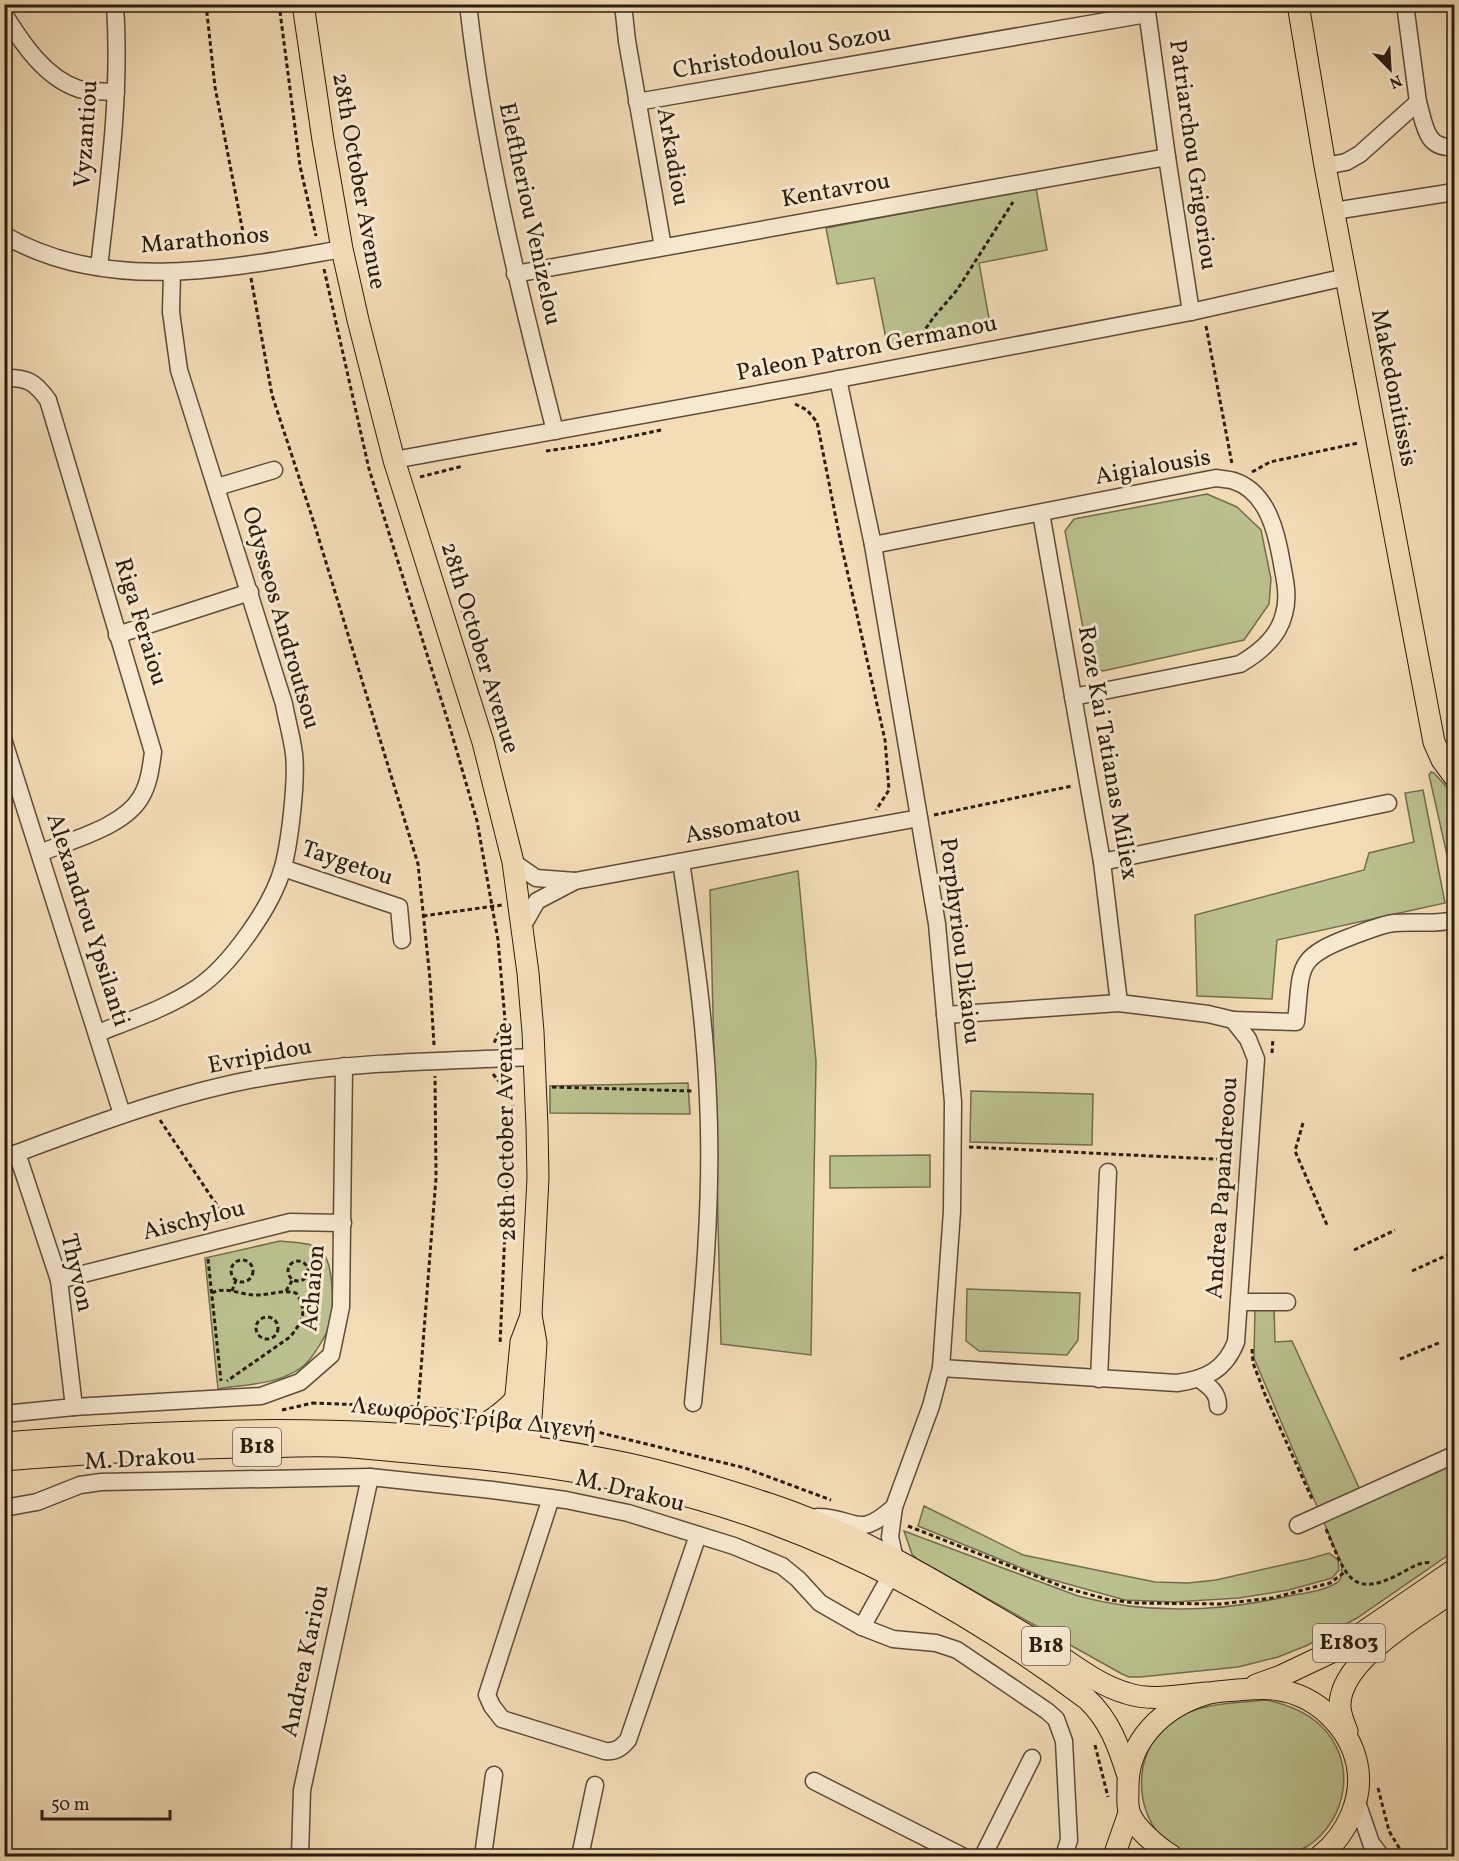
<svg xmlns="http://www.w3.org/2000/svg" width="1459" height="1861" font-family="Vollkorn,serif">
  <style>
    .green { fill: #bac18e; stroke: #726e4e; stroke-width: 1.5 }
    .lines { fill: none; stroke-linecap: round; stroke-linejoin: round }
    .minor-casing { stroke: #5c4c39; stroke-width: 19 }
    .major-casing { stroke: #2a1c0f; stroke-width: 23 }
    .path { stroke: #2a1c0f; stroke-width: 3; stroke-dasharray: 4.5 3; stroke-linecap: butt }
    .minor { stroke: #f7e9d0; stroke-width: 16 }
    .major { stroke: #f3ddb6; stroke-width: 21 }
    .labels { text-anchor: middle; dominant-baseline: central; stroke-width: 6; stroke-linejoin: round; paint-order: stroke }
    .shield { fill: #f7e9d0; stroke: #685a49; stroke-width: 1.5 }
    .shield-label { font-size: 22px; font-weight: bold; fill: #2a1c0f }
    .street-label { font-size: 24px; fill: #2a1c0f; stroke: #f7e9d0 }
  </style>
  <rect width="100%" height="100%" fill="#f3ddb6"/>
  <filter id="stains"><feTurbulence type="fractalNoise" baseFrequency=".00333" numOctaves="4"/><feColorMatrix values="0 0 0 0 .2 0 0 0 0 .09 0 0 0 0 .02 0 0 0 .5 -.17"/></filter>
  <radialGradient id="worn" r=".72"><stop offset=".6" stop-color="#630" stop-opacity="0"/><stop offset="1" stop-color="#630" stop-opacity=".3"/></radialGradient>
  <g class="green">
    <path d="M1036 188 1047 250 979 263 990 324 887 344 874 278 837 284 826 228Z"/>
    <path d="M1207 494 1237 507 1261 530 1271 579 1269 604 1244 640 1103 671 1090 666 1065 531 1074 519Z"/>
    <path d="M1431 772 1434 773 1454 795V886L1429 775Z"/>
    <path d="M1423 790 1445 903 1277 940 1272 999 1197 996 1195 915 1364 870 1369 853 1414 842 1405 793Z"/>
    <path d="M798 871 816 1061 811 1355 721 1344 710 890Z"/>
    <path d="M688 1083 690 1114 550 1113V1086Z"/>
    <path d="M971 1091 1093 1094 1092 1145 970 1142Z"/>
    <path d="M930 1155V1187L830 1188V1156Z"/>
    <path d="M280 1241C295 1243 313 1241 323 1253 333 1264 334 1306 331 1321 328 1333 312 1360 302 1367 278 1385 246 1384 218 1389L205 1258Z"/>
    <path d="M967 1289 1080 1293 1078 1340 1067 1355 979 1351 966 1341Z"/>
    <path d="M1255 1305H1274L1275 1342 1292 1341 1361 1492 1454 1462V1551L1357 1618 1308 1645 1278 1657 1238 1667 1140 1677H1129L1122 1674 917 1559 912 1554 904 1531 1078 1596C1148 1615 1219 1612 1289 1596 1305 1593 1324 1591 1338 1582L1341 1578 1342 1565 1254 1358Z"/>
    <path d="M924 1506 1023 1555 1155 1582 1188 1583 1216 1580 1309 1559 1329 1553 1338 1560 1339 1570 1332 1578 1289 1590 1239 1598 1174 1602 1125 1600 1046 1578 918 1526Z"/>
    <path d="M1267 1700C1286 1704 1305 1711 1320 1725 1357 1759 1349 1818 1308 1846 1301 1850 1290 1854 1283 1856 1266 1860 1233 1856 1215 1856 1206 1856 1196 1858 1187 1856 1178 1854 1168 1845 1162 1838 1131 1804 1135 1744 1175 1719 1203 1702 1236 1703 1267 1700Z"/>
  </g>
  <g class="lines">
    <defs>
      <g id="minor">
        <path d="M468 4C484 149 519 290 555 431"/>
        <path d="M623 4 627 41 663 247"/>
        <path d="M1146 4 1167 157 1191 312"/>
        <path d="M4 14C22 43 45 78 79 89 90 92 103 91 116 92"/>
        <path d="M637 102 1147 14"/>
        <path d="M1418 102C1425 125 1425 149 1454 147"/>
        <path d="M1325 166 1346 162 1360 154 1418 102 1405 4"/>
        <path d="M1334 211 1454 192"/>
        <path d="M4 235C107 295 232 268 342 249"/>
        <path d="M99 267C109 180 121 93 115 4"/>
        <path d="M515 274 1167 157"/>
        <path d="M4 378C27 377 35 382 48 400L153 752C151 767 149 784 141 797 124 827 71 840 40 853"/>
        <path d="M838 379 873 545 937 924 953 1102 952 1211 941 1368 931 1406 894 1507 890 1537 895 1559"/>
        <path d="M394 460 807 385 1191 312 1346 277"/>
        <path d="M217 487 274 470"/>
        <path d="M1041 513 1102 862 1119 1003"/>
        <path d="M873 545 1216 478C1221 479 1228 479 1234 481 1268 492 1277 534 1282 564 1285 580 1289 597 1284 614 1279 636 1259 653 1240 664L1073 697"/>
        <path d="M117 635 250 592"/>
        <path d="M4 742 122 1114"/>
        <path d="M513 862 536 878 575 881 919 818"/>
        <path d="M681 862C693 941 705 1018 708 1098 713 1200 703 1302 693 1403"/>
        <path d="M1102 862 1388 803"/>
        <path d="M283 868 399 907 402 940"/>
        <path d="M522 927 537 901 575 881"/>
        <path d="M1233 1020 1296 1022C1302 968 1294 958 1350 937 1364 932 1379 925 1394 923 1415 921 1434 925 1454 920"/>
        <path d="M98 1033C131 1020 167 1008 197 988 230 966 273 905 283 867 290 841 297 780 294 754 292 737 287 721 284 704L179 370 171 312 172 273"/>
        <path d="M17 1153 59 1280 74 1407"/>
        <path d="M4 1158C95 1124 187 1088 284 1074 366 1061 451 1061 534 1057"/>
        <path d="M59 1280 290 1222 343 1223"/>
        <path d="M1239 1302H1287"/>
        <path d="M941 1368 1177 1383C1206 1379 1225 1370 1236 1342L1256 1059 1248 1039 1233 1020 1208 1014 1119 1003 945 1015"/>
        <path d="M1099 1379 1108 1172"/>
        <path d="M1199 1379C1209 1386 1218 1392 1218 1406"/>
        <path d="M4 1414 74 1407 261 1396 300 1382 331 1355 341 1307 344 1066"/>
        <path d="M551 1498 487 1695 492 1706 502 1719 605 1751C616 1752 621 1748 628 1740L698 1535"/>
        <path d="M4 1508 37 1502 80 1485 101 1482 370 1477 492 1490 566 1500 628 1513 734 1546 782 1566 798 1579 820 1603 862 1627 893 1639 936 1643 957 1650 1047 1711 1056 1719 1064 1741 1069 1840 1064 1856"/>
        <path d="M817 1517C857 1517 856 1541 894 1507"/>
        <path d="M1298 1525 1454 1455"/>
        <path d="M862 1627 891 1575"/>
        <path d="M814 1781 962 1856"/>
        <path d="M1356 1799 1371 1843 1381 1856"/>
        <path d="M300 1856 302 1790 370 1477"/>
        <path d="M483 1856 494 1775"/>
        <path d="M580 1856 595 1785"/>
        <path d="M983 1856 1032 1758"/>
      </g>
      <g id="major">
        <path d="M303 4 323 140 342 249 358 320 394 460 483 742 513 862 528 973 533 1032 537 1127 538 1178 531 1315 536 1343 528 1463"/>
        <path d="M1298 4 1325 166 1434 742 1442 760 1454 776"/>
        <path d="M455 1437C479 1429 497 1419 515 1400"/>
        <path d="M4 1443C204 1427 406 1421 604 1459 659 1469 715 1486 769 1504 863 1535 948 1589 1033 1639 1063 1656 1092 1683 1126 1693 1152 1702 1180 1695 1207 1693"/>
        <path d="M510 1457 521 1342 531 1316"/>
        <path d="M4 1460C92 1453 179 1447 267 1447 290 1446 313 1445 336 1446 370 1448 404 1452 439 1455 552 1464 666 1483 774 1524 887 1566 991 1627 1087 1699 1109 1720 1118 1744 1127 1773"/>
        <path d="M1256 1685 1281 1676 1340 1648 1454 1570"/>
        <path d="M1347 1731C1344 1724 1341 1716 1340 1708 1337 1661 1420 1615 1454 1591"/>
        <path d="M1114 1856 1129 1813"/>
        <path d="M1172 1856C1159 1848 1133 1827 1129 1811 1127 1804 1128 1795 1128 1788 1127 1741 1163 1707 1206 1694 1216 1691 1227 1691 1238 1690 1252 1689 1265 1687 1279 1690 1316 1696 1349 1726 1357 1764 1364 1798 1347 1835 1320 1856"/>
      </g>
    </defs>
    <use href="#minor" class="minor-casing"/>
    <use href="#major" class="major-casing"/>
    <g class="path">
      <path d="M206 4 215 87 246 248"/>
      <path d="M279 4 300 166 316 236"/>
      <path d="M324 269 369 469 451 731 477 821 498 940 505 1020 494 1043"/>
      <path d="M251 278 272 395 314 523 418 864 430 979 434 1045"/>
      <path d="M1206 326 1232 464"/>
      <path d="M913 347 933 318 957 290 1013 202"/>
      <path d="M795 404 807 410 817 422 840 539 885 740 889 790 876 810"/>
      <path d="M546 451 595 444 661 430"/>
      <path d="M1252 472 1270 462 1358 443"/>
      <path d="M420 477 463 466"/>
      <path d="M462 609 471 637"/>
      <path d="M934 815 1072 786"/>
      <path d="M423 916 502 905"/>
      <path d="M1272 1053 1273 1038"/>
      <path d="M493 1074 508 1093 513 1105 508 1160 500 1345"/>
      <path d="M552 1087 692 1091"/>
      <path d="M160 1120 228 1222"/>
      <path d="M1303 1123 1295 1151 1327 1225"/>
      <path d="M969 1147 1232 1160"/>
      <path d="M1354 1250 1395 1230"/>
      <path d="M208 1259 221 1381"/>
      <circle cx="242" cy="1271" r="11"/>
      <circle cx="298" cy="1271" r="10"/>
      <path d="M1412 1271 1454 1252"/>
      <path d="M232 1291 236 1280"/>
      <path d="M286 1291 293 1279"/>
      <path d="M212 1293C225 1286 239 1294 253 1295 268 1296 281 1289 296 1293 308 1311 303 1321 290 1337L227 1381"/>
      <circle cx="267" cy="1328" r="11"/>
      <path d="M1252 1349 1253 1363 1266 1397 1313 1501"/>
      <path d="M1400 1359 1441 1342"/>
      <path d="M312 1403 418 1407 467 1411"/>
      <path d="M418 1407 436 1178 435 1076"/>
      <path d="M282 1410 313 1403"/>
      <path d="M548 1423 589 1430 745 1468 831 1500"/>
      <path d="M908 1526 1066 1588 1110 1600 1137 1603 1220 1604 1272 1598 1330 1583 1345 1572"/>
      <path d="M1326 1529C1346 1575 1350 1602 1405 1571 1414 1566 1422 1561 1432 1563"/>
      <path d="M1095 1745 1108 1797"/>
      <path d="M1378 1788 1389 1831 1404 1856"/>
    </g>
    <use href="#minor" class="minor"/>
    <use href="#major" class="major"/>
  </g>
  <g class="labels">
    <g class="shield">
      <rect x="233" y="1428" width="48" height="38" rx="4.5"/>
      <rect x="1313" y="1624" width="72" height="38" rx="4.5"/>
      <rect x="1022" y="1627" width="48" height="38" rx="4.5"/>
    </g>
    <g class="shield-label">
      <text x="257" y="1447">B18</text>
      <text x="1349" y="1643">E1803</text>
      <text x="1046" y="1646">B18</text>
    </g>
    <g class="street-label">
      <text transform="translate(782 53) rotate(-10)">Christodoulou Sozou</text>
      <text transform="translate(87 134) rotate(-86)">Vyzantiou</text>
      <text transform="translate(1192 155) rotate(82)">Patriarchou Grigoriou</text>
      <text transform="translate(672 157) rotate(80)">Arkadiou</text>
      <text transform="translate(358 181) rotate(80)">28th October Avenue</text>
      <text transform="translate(836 191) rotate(-10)">Kentavrou</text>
      <text transform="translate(529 214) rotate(78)">Eleftheriou Venizelou</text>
      <text transform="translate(205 241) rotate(-5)">Marathonos</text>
      <text transform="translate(867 349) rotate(-11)">Paleon Patron Germanou</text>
      <text transform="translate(1393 388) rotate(79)">Makedonitissis</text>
      <text transform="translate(1153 468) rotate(-10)">Aigialousis</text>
      <text transform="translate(280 618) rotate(74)">Odysseos Androutsou</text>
      <text transform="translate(140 622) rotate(73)">Riga Feraiou</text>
      <text transform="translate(479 648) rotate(73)">28th October Avenue</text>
      <text transform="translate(1107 753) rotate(80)">Roze Kai Tatianas Miliex</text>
      <text transform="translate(743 826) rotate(-11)">Assomatou</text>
      <text transform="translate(347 864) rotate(19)">Taygetou</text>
      <text transform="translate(87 920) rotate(72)">Alexandrou Ypsilanti</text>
      <text transform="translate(959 941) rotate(83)">Porphyriou Dikaiou</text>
      <text transform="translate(260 1057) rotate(-11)">Evripidou</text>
      <text transform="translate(507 1132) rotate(-91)">28th October Avenue</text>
      <text transform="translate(1223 1188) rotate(-86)">Andrea Papandreoou</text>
      <text transform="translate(194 1221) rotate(-14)">Aischylou</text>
      <text transform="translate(76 1273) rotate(77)">Thyvon</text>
      <text transform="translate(314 1288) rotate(-85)">Achaion</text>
      <text transform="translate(474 1419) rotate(6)">Λεωφόρος Γρίβα Διγενή</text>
      <text transform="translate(140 1460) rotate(-3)">M. Drakou</text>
      <text transform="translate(630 1492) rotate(14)">M. Drakou</text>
      <text transform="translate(306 1661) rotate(-78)">Andrea Kariou</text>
    </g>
  </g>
  <rect width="1459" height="1861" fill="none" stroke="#f3ddb6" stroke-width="24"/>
  <rect x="6" y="6" width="1447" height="1849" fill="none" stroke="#2a1c0f" stroke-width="3"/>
  <rect x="12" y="12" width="1435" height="1837" fill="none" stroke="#2a1c0f" stroke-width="1.5"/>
  <g transform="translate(1390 69) rotate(156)" stroke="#f7e9d0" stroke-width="4.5" paint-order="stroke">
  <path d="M0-4.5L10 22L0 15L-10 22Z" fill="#2a1c0f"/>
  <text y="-9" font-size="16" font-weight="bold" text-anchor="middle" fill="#2a1c0f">N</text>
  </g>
  <path d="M42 1810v9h128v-9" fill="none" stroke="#2a1c0f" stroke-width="3"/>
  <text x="51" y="1810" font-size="18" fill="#2a1c0f" stroke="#f7e9d0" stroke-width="4.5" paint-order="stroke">50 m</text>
  <rect width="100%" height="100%" filter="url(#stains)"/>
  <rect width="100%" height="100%" fill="url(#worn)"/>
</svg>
